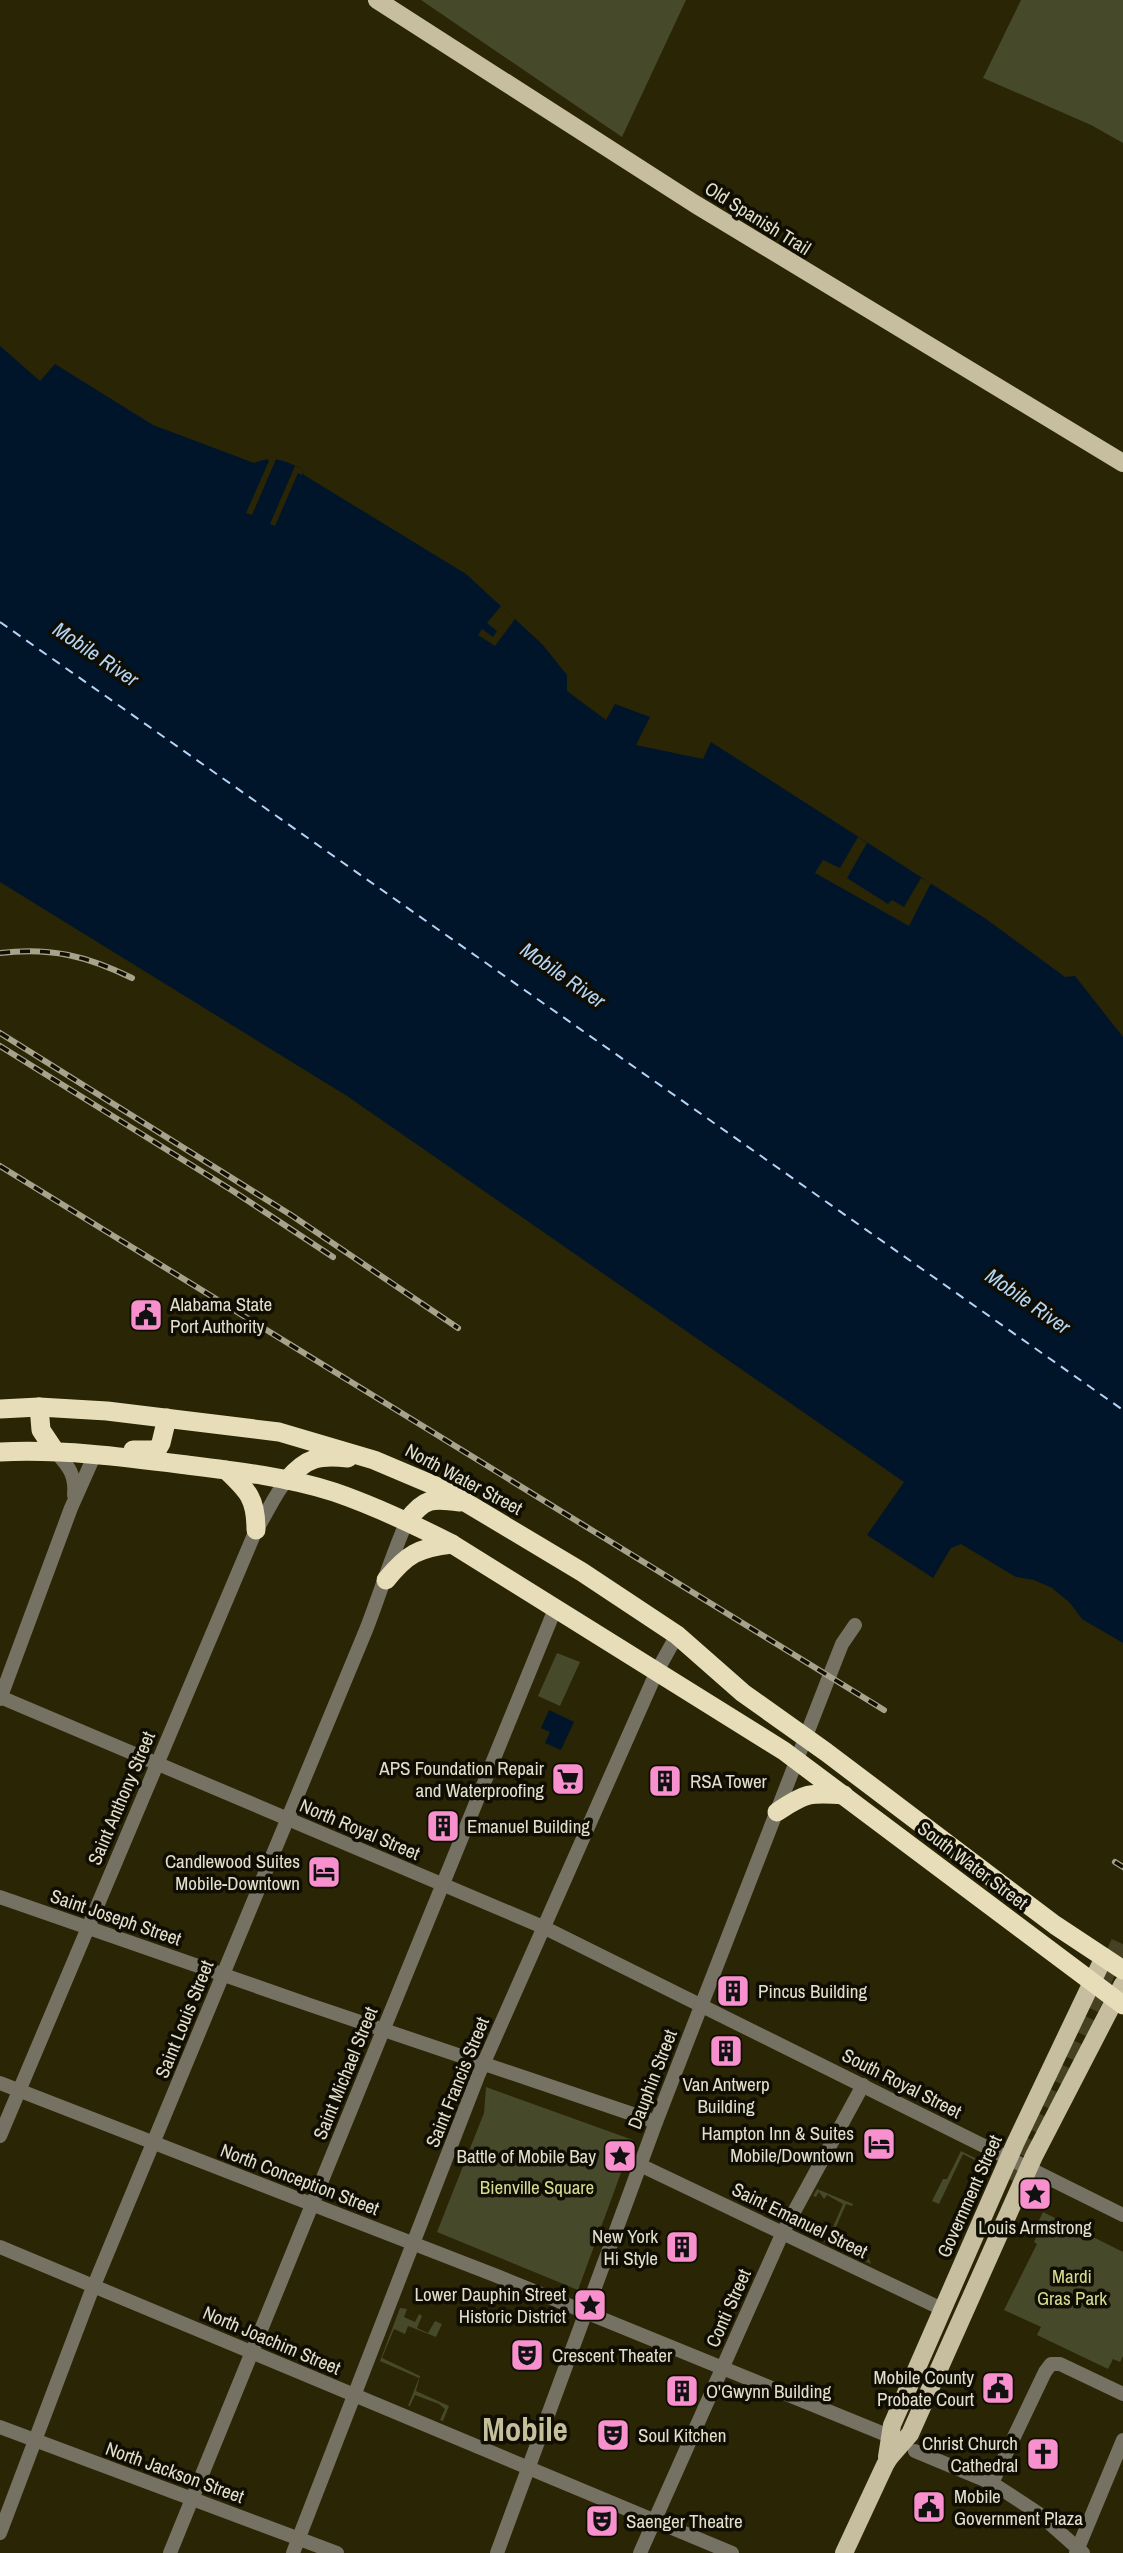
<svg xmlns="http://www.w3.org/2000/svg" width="1123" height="2553" font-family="'Archivo Narrow',sans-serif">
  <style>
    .green { fill: #47492b }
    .water { fill: #00152a }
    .pier { fill: #2a2504 }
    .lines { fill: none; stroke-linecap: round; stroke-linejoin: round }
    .ferry { stroke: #b4d4f5; stroke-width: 2; stroke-dasharray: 9 7; stroke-linecap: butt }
    .major-tunnel { stroke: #464122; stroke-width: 18; stroke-dasharray: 18 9; stroke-linecap: butt }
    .minor { stroke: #757163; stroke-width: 14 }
    .major { stroke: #c7bea0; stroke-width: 18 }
    .highway { stroke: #e7ddb9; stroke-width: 19 }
    .rail-casing { stroke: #a6a28b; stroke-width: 6 }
    .rail { stroke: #100e03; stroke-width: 3.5; stroke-dasharray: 10; stroke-linecap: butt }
    .labels { text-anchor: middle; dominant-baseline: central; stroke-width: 7; stroke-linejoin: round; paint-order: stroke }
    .street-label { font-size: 19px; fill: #e2dfcd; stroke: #100e03 }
    .poi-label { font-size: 19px; fill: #e2dfcd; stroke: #100e03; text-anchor: start }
    .park-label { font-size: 19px; fill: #d5db91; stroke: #100e03 }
    .water-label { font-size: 21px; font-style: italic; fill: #b4d4f5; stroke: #100e03 }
    .town-label { font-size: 33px; font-weight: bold; fill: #c5bf9b; stroke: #100e03 }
  </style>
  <rect width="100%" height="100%" fill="#2a2504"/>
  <g class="green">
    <path d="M421 0H686L622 137Z"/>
    <path d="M1021 0H1123V143L1091 125 983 78Z"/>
    <path d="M557 1653 580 1662 560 1706 538 1696Z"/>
    <path d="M486 2087 633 2140 578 2290 437 2232 484 2113Z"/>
    <path d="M961 2151 989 2165 960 2233 959 2232 986 2166 963 2154 939 2204 932 2201 943 2179H947Z"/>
    <path d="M817 2189 853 2204 852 2206 846 2204 832 2236 839 2239 837 2246 867 2261 869 2258 871 2264 814 2237 827 2241 843 2204 827 2195 824 2199 819 2192 816 2197 813 2196Z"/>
    <path d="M1043 2212 1123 2252V2356L1120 2362 1113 2359 1108 2369 1037 2335 1041 2327 1004 2310 1037 2244 1034 2242 1037 2235 1033 2233Z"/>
    <path d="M400 2308 407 2309 404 2317 415 2322 419 2314 422 2316 417 2328 428 2333 435 2321 442 2324 436 2337 408 2326 405 2334 394 2329 382 2358 420 2376 416 2391 449 2406 443 2421 440 2420 445 2409 439 2404 415 2395 410 2406H408L419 2378 380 2361Z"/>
  </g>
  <g class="water">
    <path d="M0 346 40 381 55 364 153 425 254 463C273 455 282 460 301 468L304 475 466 574 542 644 567 675V691L606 720 615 704 650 717 636 745 703 759 711 742 986 919 1065 977 1075 976 1123 1037V1643L1082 1619 1070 1603 1052 1588 1034 1580 1016 1577 961 1544 951 1548 933 1578 867 1535 904 1482 347 1096 0 882Z"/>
    <path d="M549 1710 574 1722 561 1750 545 1743 550 1732 541 1728Z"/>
  </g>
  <g class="pier">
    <path d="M277 457 252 515 246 513 269 461 266 458Z"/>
    <path d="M295 466 301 468 303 473 302 475 298 473 275 526 270 524Z"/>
    <path d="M501 606 515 619 495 646 478 635 482 629 493 637 497 631 487 623Z"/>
    <path d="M858 837 867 843 847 878 888 904 892 900 904 907 921 878 931 883 909 926 815 873 823 860 840 868Z"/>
  </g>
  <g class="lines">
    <path class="ferry" d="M0 622 1123 1410"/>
    <path class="major-tunnel" d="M1011 2180 1123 1936"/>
    <g class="minor">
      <path d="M55 1451C68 1466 76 1474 74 1495"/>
      <path d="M0 1697 543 1927 1123 2215"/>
      <path d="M0 1699 71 1508 95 1454"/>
      <path d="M0 1897 310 2005 656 2122"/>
      <path d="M0 2083 497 2276 899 2440"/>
      <path d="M0 2136 256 1530C267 1514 274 1495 287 1480"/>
      <path d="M640 2165 942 2309"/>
      <path d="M0 2247 732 2553"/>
      <path d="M0 2427 337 2553"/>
      <path d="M915 2451 992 2483 1038 2513 1083 2553"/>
      <path d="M992 2483 1045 2372 1051 2364H1060L1123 2394"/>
      <path d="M0 2533 90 2295 366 1630C380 1594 391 1557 407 1521"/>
      <path d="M170 2553 555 1609"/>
      <path d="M293 2553 478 2076 657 1671 677 1635"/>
      <path d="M497 2553 656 2122 829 1677 842 1644 855 1625"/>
      <path d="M640 2553 783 2232 863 2085"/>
      <path d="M1076 2553 1123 2440"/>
    </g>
    <g class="major">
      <path d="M377 0 695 204 1123 463"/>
      <path d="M887 2457 892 2425 1015 2144 1104 1957"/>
      <path d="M889 2458 910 2434 1034 2156 1123 1984"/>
      <path d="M844 2553 885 2465 895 2448"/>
    </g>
    <g class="highway">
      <path d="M39 1407 41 1430 55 1451"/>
      <path d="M0 1409 39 1407 107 1411 279 1432 374 1460 445 1490 582 1572 677 1635 743 1693 826 1752 1055 1925 1123 1970"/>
      <path d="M133 1450H157L161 1443 167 1418"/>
      <path d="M0 1452C63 1449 124 1457 187 1465 236 1471 287 1477 334 1492 375 1506 413 1524 452 1544L784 1751 1123 2005"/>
      <path d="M226 1470C248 1491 256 1498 256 1530"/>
      <path d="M287 1480C307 1457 319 1455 348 1458"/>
      <path d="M407 1521C424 1498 432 1498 460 1502"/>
      <path d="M386 1580C407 1554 418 1548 452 1544"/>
      <path d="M777 1812C805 1793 810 1792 844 1795"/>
    </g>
    <defs>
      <g id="rail">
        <path d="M0 953C51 947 87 956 132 978"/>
        <path d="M0 1033 291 1215 458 1328"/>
        <path d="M0 1046 233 1191 333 1257"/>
        <path d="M0 1166 884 1710"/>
        <path d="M1115 1862 1123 1867"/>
      </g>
    </defs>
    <use href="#rail" class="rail-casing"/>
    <use href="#rail" class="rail"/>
  </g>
  <defs>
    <symbol id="civic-square" viewBox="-11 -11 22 22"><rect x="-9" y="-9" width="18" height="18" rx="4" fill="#f790cd" stroke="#100e03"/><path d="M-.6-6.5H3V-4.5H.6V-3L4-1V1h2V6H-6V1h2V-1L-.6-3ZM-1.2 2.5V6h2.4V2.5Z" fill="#111"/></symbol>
    <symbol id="supermarket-square" viewBox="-11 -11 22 22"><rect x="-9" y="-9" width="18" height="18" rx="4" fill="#f790cd" stroke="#100e03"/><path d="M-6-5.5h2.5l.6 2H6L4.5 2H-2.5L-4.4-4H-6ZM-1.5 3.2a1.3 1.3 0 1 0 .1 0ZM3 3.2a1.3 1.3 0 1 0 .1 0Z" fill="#111"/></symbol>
    <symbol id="building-square" viewBox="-11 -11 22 22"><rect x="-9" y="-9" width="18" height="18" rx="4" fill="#f790cd" stroke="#100e03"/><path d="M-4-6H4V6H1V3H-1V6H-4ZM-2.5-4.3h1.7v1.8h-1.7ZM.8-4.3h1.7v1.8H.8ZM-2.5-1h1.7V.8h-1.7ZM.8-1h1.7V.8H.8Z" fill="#111"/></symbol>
    <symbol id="hotel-square" viewBox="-11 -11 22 22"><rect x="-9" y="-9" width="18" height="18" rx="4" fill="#f790cd" stroke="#100e03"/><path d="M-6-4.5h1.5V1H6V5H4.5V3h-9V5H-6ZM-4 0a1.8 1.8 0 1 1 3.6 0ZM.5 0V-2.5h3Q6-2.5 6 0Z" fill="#111"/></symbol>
    <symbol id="sight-square" viewBox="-11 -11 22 22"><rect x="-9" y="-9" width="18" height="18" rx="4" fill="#f790cd" stroke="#100e03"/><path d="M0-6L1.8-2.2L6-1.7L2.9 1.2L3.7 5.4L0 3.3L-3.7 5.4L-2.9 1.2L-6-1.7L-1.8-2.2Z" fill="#111"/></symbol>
    <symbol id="theatre-square" viewBox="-11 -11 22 22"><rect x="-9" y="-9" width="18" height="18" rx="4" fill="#f790cd" stroke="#100e03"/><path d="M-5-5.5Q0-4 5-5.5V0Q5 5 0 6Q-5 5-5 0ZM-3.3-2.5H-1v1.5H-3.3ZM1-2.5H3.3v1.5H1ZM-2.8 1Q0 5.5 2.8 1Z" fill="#111"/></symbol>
    <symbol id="church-square" viewBox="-11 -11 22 22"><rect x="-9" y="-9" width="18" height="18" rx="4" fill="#f790cd" stroke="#100e03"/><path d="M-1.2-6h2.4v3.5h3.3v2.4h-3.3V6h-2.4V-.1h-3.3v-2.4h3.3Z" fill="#111"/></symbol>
  </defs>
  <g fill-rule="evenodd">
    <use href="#civic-square" x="127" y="1296" width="38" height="38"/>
    <use href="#supermarket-square" x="549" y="1760" width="38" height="38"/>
    <use href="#building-square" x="646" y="1762" width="38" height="38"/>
    <use href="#building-square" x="424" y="1807" width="38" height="38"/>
    <use href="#hotel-square" x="305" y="1853" width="38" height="38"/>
    <use href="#building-square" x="714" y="1972" width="38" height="38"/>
    <use href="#building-square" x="707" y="2032" width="38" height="38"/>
    <use href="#hotel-square" x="860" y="2125" width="38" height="38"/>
    <use href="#sight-square" x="601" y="2137" width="38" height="38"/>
    <use href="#sight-square" x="1016" y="2175" width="38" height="38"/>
    <use href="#building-square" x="663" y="2228" width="38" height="38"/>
    <use href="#sight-square" x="571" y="2286" width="38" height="38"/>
    <use href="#theatre-square" x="508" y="2336" width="38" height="38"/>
    <use href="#civic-square" x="979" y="2369" width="38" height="38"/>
    <use href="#building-square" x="663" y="2372" width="38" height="38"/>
    <use href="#theatre-square" x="594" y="2416" width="38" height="38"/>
    <use href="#church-square" x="1024" y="2435" width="38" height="38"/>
    <use href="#civic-square" x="910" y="2488" width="38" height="38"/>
    <use href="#theatre-square" x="583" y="2502" width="38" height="38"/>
  </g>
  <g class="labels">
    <g class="street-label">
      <text transform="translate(758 218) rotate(32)">Old Spanish Trail</text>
      <text transform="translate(464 1479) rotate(28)">North Water Street</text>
      <text transform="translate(121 1798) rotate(-67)">Saint Anthony Street</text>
      <text transform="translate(360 1829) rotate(23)">North Royal Street</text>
      <text transform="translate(973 1865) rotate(37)">South Water Street</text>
      <text transform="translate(116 1917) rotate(19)">Saint Joseph Street</text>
      <text transform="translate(184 2019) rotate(-68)">Saint Louis Street</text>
      <text transform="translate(345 2073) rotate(-68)">Saint Michael Street</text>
      <text transform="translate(652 2079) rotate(-69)">Dauphin Street</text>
      <text transform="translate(457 2082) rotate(-68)">Saint Francis Street</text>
      <text transform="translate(902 2083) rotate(27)">South Royal Street</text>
      <text transform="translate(300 2179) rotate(21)">North Conception Street</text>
      <text transform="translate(969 2196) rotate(-66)">Government Street</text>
      <text transform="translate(800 2220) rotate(26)">Saint Emanuel Street</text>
      <text transform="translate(728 2308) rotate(-66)">Conti Street</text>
      <text transform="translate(272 2340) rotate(23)">North Joachim Street</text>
      <text transform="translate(175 2472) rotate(20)">North Jackson Street</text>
    </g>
    <g class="poi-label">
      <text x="170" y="1304">Alabama State<tspan x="170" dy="22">Port Authority</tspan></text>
      <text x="544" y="1768" text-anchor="end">APS Foundation Repair<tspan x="544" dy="22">and Waterproofing</tspan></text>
      <text x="690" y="1781">RSA Tower</text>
      <text x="467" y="1826">Emanuel Building</text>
      <text x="300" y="1861" text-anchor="end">Candlewood Suites<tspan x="300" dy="22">Mobile-Downtown</tspan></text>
      <text x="758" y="1991">Pincus Building</text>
      <text x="726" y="2084" text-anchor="middle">Van Antwerp<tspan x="726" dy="22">Building</tspan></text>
      <text x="854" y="2133" text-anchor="end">Hampton Inn &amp; Suites<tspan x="854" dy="22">Mobile/Downtown</tspan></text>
      <text x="596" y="2156" text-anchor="end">Battle of Mobile Bay</text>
      <text x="1035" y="2227" text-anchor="middle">Louis Armstrong</text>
      <text x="658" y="2236" text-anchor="end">New York<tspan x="658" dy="22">Hi Style</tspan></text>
      <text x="566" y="2294" text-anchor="end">Lower Dauphin Street<tspan x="566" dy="22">Historic District</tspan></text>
      <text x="552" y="2355">Crescent Theater</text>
      <text x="974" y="2377" text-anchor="end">Mobile County<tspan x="974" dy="22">Probate Court</tspan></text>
      <text x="706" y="2391">O'Gwynn Building</text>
      <text x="638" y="2435">Soul Kitchen</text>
      <text x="1018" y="2443" text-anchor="end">Christ Church<tspan x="1018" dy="22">Cathedral</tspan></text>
      <text x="954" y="2496">Mobile<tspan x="954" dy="22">Government Plaza</tspan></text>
      <text x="626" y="2521">Saenger Theatre</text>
    </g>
    <g class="park-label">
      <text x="537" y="2187">Bienville Square</text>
      <text x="1072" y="2276">Mardi<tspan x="1072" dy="22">Gras Park</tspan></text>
    </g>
    <g class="water-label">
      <text transform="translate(96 654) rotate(34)">Mobile River</text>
      <text transform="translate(563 975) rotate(35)">Mobile River</text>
      <text transform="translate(1028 1301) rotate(35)">Mobile River</text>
    </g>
    <g class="town-label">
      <text x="525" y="2429">Mobile</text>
    </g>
  </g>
</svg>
